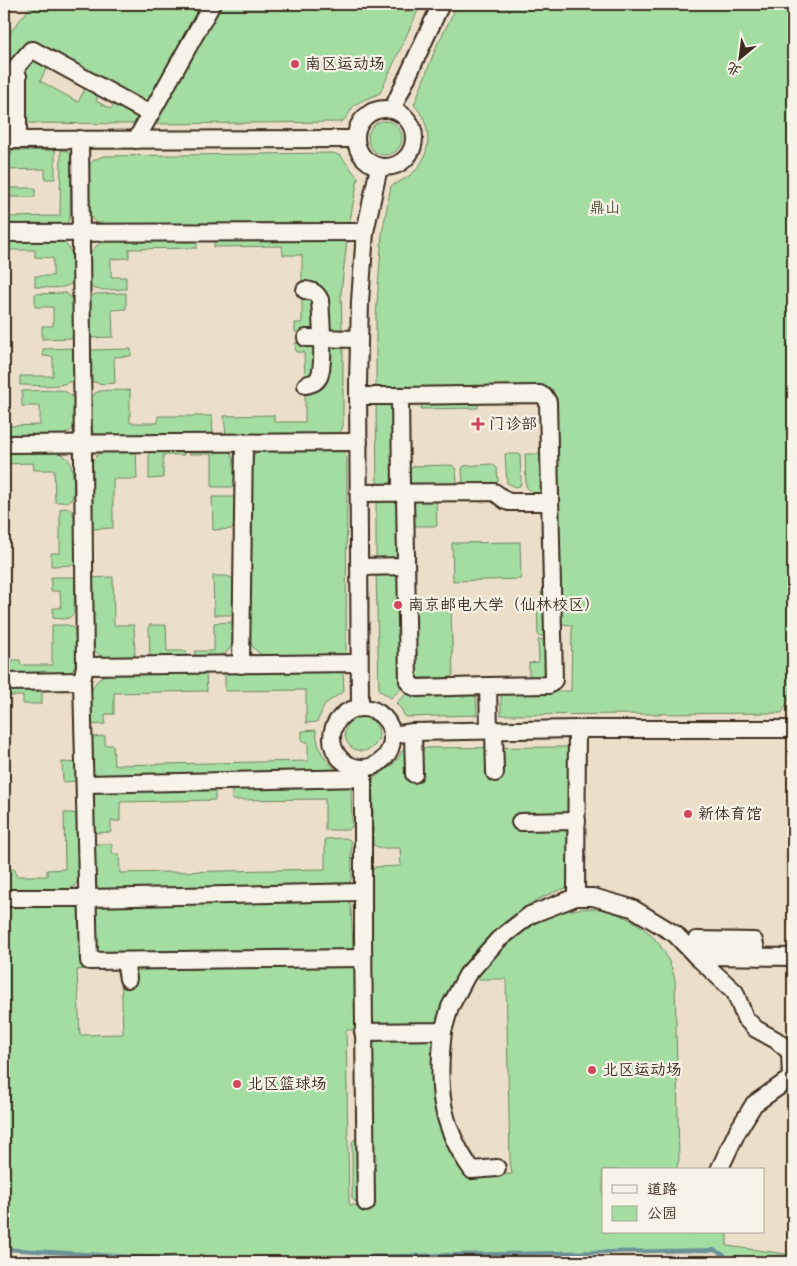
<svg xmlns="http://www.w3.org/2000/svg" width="797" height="1266" font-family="'Comic Neue','LXGW WenKai TC',sans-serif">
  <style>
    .green { fill: #a3dda2; stroke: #6f8460 }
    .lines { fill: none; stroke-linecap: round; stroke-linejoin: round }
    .stream { stroke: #6a9198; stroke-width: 4 }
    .minor-casing { stroke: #3b2a1e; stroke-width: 20 }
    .minor { stroke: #f7f3e8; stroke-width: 16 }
    .poi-dot { fill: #d1495b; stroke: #f7f3e8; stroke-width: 2 }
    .labels { text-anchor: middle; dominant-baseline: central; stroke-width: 4.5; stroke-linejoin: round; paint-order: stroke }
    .poi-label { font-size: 16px; fill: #3b2a1e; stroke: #f7f3e8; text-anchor: start }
    .park-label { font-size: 16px; fill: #55573f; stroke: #f7f3e8 }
  </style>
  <rect width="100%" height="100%" fill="#ebdfca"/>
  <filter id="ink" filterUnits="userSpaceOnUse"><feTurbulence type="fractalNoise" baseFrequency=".02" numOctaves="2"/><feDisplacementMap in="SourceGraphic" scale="10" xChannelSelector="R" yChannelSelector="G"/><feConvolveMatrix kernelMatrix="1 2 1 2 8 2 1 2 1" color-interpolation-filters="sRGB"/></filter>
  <g filter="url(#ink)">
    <g class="green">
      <path d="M33 4H206L148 109 34 45 4 74V40Z"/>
      <path d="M216 4H399L397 7 407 13 412 4H421L380 93C371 98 362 99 354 106 349 111 347 119 341 122L154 124Z"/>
      <path d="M458 4H793V693L791 695 782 713 501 715V692L571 691 572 625 559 624 553 389 376 390V317L382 234 391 186C399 182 407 178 414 172 433 154 432 123 414 105L437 45Z"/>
      <path d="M30 56 49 64 40 81 78 102 87 85 100 92 96 101 111 109 116 101 144 116 139 124 24 123 22 65Z"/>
      <circle cx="385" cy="138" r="17"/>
      <path d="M55 150V179H45V169L4 170V155H11V151Z"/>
      <path d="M61 150 68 151 71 155 70 217 67 224 59 226H4V217L60 216Z"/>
      <path d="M333 153 341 156 358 178 349 225 105 226 96 223 90 216 89 165 94 160 103 156Z"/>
      <rect x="4" y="188" width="31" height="9"/>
      <path d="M197 238V248L129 249V258L111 259V277H126V289C118 289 97 292 90 287 85 282 87 258 91 252 95 245 103 242 111 239Z"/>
      <path d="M214 238 347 240 341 293 342 330 336 334 327 329V293C319 284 313 283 302 282V255H283L282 246 214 247Z"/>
      <path d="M4 239 63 241C75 252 74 265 74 281 66 291 47 287 35 287V276H53V258L35 257V250H4Z"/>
      <path d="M65 293C80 299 74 324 74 338L42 339V326H53V307H35V294Z"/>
      <path d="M126 293V309L112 310 113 337 88 338 89 298 95 294Z"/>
      <path d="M302 293 314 300 315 332H295V323H302Z"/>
      <path d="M295 343H315L316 370 305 381 304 352H296Z"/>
      <path d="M339 344 343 348V426L340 433 333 436H226L224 416 274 415V422H305V390L326 347Z"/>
      <path d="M75 348 76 378C64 389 36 385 20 385V376H53V357L43 356V349Z"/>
      <path d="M131 349V356L114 357 115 383C105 384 96 385 89 379L88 350Z"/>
      <path d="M61 390C69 393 75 396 75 406 75 412 76 424 72 429 63 442 19 438 4 438V421H8V426L40 425V406H22V391Z"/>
      <path d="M130 390V423H158V416H212L213 434 211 437 101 436C97 435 93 434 91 429 89 422 88 395 97 392 106 389 120 391 130 390Z"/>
      <path d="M478 400V408L421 409 422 403Z"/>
      <path d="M376 401 392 403 393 406 394 482 392 486 377 488Z"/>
      <path d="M136 447 137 479H113V528L91 529 90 465C99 445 117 449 136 447Z"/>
      <path d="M183 447 184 455H163V478L149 479V448Z"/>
      <path d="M189 447C230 449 235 441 236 487H212V454H189Z"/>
      <path d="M337 448 344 452 347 459 346 655 265 657C256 651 251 648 249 637L252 459 255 453 263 449Z"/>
      <path d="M4 451C19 451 49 447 62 454 65 456 68 459 70 462 73 469 76 496 71 500 67 503 60 502 55 502L54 470H34L33 463 4 464Z"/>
      <path d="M540 451H545L543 493C536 496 530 492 526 486L525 454H540Z"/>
      <path d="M505 454H520L521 482 520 486 516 487 507 483Z"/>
      <path d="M492 464 497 468 498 481 495 486 463 484 462 469 464 466Z"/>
      <path d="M452 465 456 469 457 483 455 486 410 485 409 471 414 466Z"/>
      <path d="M212 497H236L235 523 232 529 213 530Z"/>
      <path d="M376 498 400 500V560L376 562Z"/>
      <path d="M436 498 437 526H413V500Z"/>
      <path d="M65 508 70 509 75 517V565L51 566V553H60V509Z"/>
      <path d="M520 542 521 579 453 581 452 543Z"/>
      <path d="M376 571H400L403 687 391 698 379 690Z"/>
      <path d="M213 576H227L232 578 234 585V615H214Z"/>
      <path d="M51 577H75L74 612C70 621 62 619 53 618V608H61L60 591H51Z"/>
      <path d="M113 577 114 625H134L135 659C116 659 102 664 91 645L89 578Z"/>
      <path d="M541 592H547L548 636H538L537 605H542Z"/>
      <path d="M451 607 453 675 449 678H417L415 676 413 608Z"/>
      <path d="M234 622C234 655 228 657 195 658V651H214V623Z"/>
      <path d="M52 625H68L73 627 75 631C75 645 80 663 70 674L4 676V660H20L21 665H52Z"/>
      <path d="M149 625H166L167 651H186V658H150Z"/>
      <path d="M549 639 548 676 529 677V663L539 662 538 640Z"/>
      <path d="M341 671 343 674 344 691 325 704 317 722 306 723V690L225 691V672Z"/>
      <path d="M206 673 207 691 114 693V714H105V724L92 725C91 705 85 684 107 674Z"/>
      <path d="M42 687V704H23V696H4V688Z"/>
      <path d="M476 692 477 715 405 717 402 710 396 703 407 693Z"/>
      <circle cx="362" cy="734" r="17"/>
      <path d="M316 730C317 750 325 761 340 773L95 778 92 774V737L105 736V745H113L114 765 308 761V742H302V731Z"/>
      <path d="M567 747 570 748V887C525 899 485 934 459 972 448 988 443 1008 437 1026L370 1027 366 946 372 910V871L375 867 401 866 400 848H381L373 845V778C385 770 396 765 402 751L408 748Z"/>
      <path d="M62 762 78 763V779L75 781 63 782Z"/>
      <path d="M348 784 351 787 352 827 348 830H325V799L232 800V786Z"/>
      <path d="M215 787V800L120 802V821H111V832L94 833 93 797 96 790Z"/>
      <path d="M64 813H73L78 815V880L74 887 67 890 4 891V869H15L16 876H47V870L65 869Z"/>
      <path d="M346 838 351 841 352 878 349 883 344 886 97 890 94 886V844H112V854H119L120 873 325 869V839Z"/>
      <path d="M346 902 350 903 351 907 353 950 352 953 96 957 95 905 97 904Z"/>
      <path d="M4 904H80L84 908 85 969 77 970 80 1035 123 1034 121 968 129 965 349 962 357 967 356 1030H346L349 1201 350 1205H367L366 1040 435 1038C428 1076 432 1116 450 1151 456 1161 463 1172 473 1177L512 1174 510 1160 506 979H475C512 931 569 887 631 920 655 933 669 954 675 980L679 1160 676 1170H603V1232L727 1233V1246L793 1255V1260L726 1262 724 1255 714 1250 180 1260 4 1249Z"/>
      <path d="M355 1139H358L359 1202H356L352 1199V1142Z"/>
    </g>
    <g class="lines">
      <path class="stream" d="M4 1249 180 1260 714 1250 724 1255 726 1262"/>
      <defs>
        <g id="minor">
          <path d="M4 77H14L18 65 31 50H33L150 114"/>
          <path d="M14 77 18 76V140"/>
          <circle cx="385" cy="138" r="29"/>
          <path d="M392 110 441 4"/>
          <path d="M80 139 85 666 82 681 89 961 363 958"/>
          <path d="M4 140 355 139"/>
          <path d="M136 140 212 4"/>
          <path d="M4 233 365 232"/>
          <path d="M305 290C313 291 317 293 320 300 321 316 325 365 319 377 316 383 312 383 306 385"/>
          <path d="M306 338 359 339"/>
          <path d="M358 396H400"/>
          <path d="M4 444 359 442"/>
          <path d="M359 493 494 492C500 495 503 500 509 502H550"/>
          <path d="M359 567 406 566"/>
          <path d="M241 665 244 442"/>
          <path d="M85 666 358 663"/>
          <path d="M4 682 82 681"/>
          <path d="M488 686 549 685 554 680 548 402 545 397 540 394 400 396 401 486 405 495 408 681 412 686 417 688 488 686 489 730"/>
          <path d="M360 707 358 384 360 302 365 232 379 167"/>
          <circle cx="362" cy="738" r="30"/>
          <path d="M494 730 495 773"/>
          <path d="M413 732 414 774"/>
          <path d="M392 735 413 732 577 729H793"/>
          <path d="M363 768V937L366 1203"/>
          <path d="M85 784 363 778"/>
          <path d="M520 822 577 821"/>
          <path d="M576 897H593L632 908 675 934 696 956 735 992 745 1018 756 1029 776 1040 790 1052 791 1078 754 1104 737 1132 719 1170"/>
          <path d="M4 898H88L362 892"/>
          <path d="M758 957 754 941 696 940V956L793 957"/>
          <path d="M125 961 128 979"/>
          <path d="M443 1031C437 1085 439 1124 472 1170L497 1168"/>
          <path d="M363 1032 443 1031 450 1007 467 975 498 940 530 915 576 897 577 729"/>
        </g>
      </defs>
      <use href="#minor" class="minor-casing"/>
      <use href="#minor" class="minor"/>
    </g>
  </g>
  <g class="poi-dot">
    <circle cx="295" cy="64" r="5"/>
    <path d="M475.5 416.5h5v5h5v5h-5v5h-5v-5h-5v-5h5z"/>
    <circle cx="398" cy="605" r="5"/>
    <circle cx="688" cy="814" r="5"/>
    <circle cx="592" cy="1070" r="5"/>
    <circle cx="237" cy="1084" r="5"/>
  </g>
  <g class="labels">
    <g class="poi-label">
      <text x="305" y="64">南区运动场</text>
      <text x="489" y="424">门诊部</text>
      <text x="408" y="605">南京邮电大学（仙林校区）</text>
      <text x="698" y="814">新体育馆</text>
      <text x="602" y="1070">北区运动场</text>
      <text x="247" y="1084">北区篮球场</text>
    </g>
    <g class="park-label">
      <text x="605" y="208">鼎山</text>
    </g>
  </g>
  <rect width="797" height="1266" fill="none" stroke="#f7f3e8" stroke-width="20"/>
  <rect x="10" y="10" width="777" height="1246" fill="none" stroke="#3b2a1e" stroke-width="2" filter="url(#ink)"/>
  <rect x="602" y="1168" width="162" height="65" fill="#f7f3e8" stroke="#aca397"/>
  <rect x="612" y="1185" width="25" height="8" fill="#f7f3e8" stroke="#aca397"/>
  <text x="647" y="1194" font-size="15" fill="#3b2a1e">道路</text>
  <rect x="612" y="1206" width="25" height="15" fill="#a3dda2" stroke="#aca397"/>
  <text x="647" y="1218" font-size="15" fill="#3b2a1e">公园</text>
  <g transform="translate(740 58) rotate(209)" stroke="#f7f3e8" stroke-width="4" paint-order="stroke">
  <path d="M0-4L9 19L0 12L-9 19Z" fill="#3b2a1e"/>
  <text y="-8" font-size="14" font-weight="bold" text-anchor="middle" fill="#3b2a1e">北</text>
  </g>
</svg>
